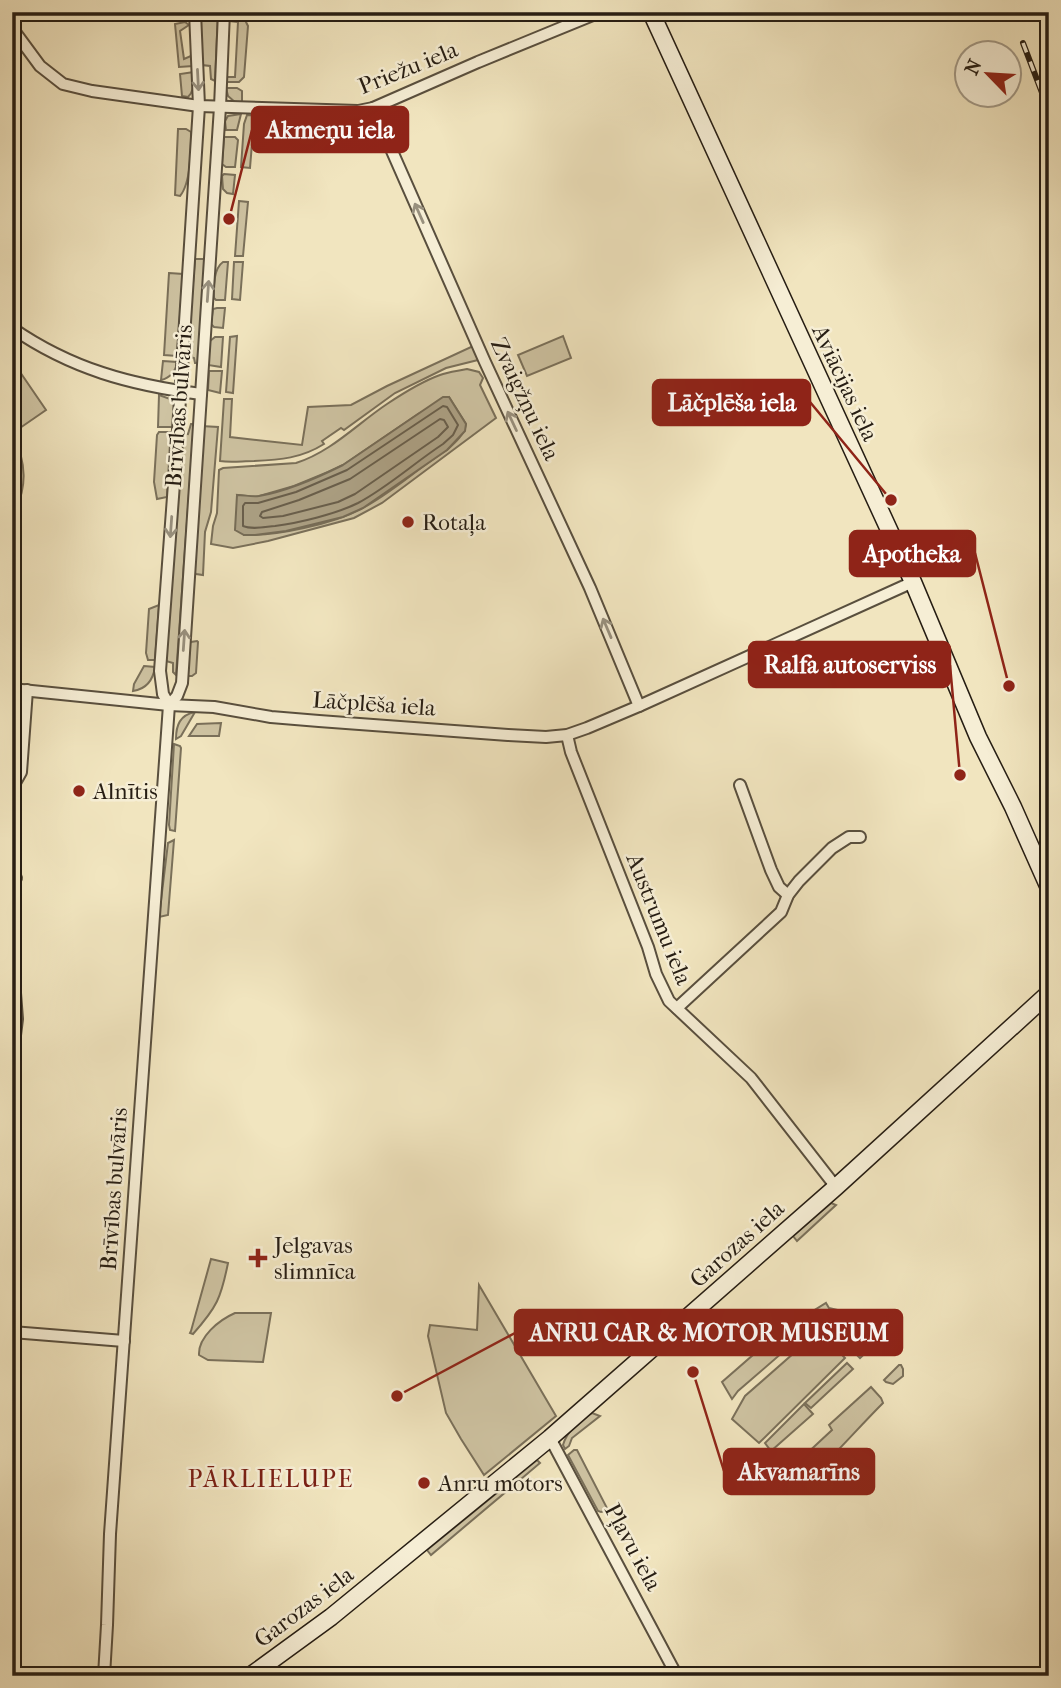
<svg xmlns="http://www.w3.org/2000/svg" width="1061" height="1688" font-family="'IM FELL French Canon',serif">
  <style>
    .green { fill: #cec3a2; stroke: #7a705a; stroke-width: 2; fill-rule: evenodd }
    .water { fill: #aca185; stroke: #766c57; stroke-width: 2 }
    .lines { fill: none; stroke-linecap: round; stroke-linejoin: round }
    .shore { stroke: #695f4c; stroke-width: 2 }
    .street-casing { stroke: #594f3e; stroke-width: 14 }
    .secondary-casing { stroke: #261d13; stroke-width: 19 }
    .street { stroke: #f6eed5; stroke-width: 10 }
    .secondary { stroke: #f6eed5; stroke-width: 16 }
    .rail-casing { stroke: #261d13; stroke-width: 6 }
    .rail { stroke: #f6eed5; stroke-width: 3.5; stroke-dasharray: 10; stroke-linecap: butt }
    .oneway { stroke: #98907e }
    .poi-dot { fill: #8f2418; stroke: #f6eed5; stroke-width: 2.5 }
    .labels { text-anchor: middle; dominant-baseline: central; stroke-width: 5; stroke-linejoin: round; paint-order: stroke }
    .street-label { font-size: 23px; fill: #261d13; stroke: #f6eed5 }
    .poi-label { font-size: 23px; fill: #261d13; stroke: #f6eed5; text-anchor: start }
    .neighbourhood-label { font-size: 24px; letter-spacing: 2px; fill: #7a1f14; stroke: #f6eed5 }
    .leader { fill: none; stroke: #8f2418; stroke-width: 2.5 }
    .callout-dot { fill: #8f2418; stroke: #f6eed5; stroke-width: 2.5 }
    .callout { fill: #8f2418; stroke: #8f2418; stroke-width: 2.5 }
    .callout-label { font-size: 24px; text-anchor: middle; font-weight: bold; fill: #fff }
  </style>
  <rect width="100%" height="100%" fill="#f1e5bf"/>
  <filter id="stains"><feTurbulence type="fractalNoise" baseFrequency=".00286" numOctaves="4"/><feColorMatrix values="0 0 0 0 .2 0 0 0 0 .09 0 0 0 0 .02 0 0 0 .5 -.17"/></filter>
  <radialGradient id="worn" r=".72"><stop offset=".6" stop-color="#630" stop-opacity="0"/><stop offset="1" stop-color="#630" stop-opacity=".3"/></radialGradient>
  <g class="green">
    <path d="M200 12H218L215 81 211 79 210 66 202 65Z"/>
    <path d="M233 17 244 18 248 26 244 77 239 82H226V77H235L238 22 229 21Z"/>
    <path d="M185 22 189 25 180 31 184 59 193 55V66L179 67 175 24Z"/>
    <path d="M194 72C193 81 195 91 188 97L182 96 180 74Z"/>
    <path d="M226 88H237L242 91V103H236L228 96Z"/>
    <path d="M241 114 237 130H226L225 121 228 116Z"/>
    <path d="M247 115 293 117 300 118 303 121 254 119 250 168 241 167 244 124Z"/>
    <path d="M178 129H186L191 132C191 149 191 183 180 196L175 195Z"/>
    <path d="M224 137H235L238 140 235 167H226L222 164Z"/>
    <path d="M224 174 235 175 233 194 227 193 223 189 222 176Z"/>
    <path d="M239 201 248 202 243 256H235Z"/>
    <path d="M195 259H205L198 363H195L194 358 187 356Z"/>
    <path d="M223 262H228L225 300H216L214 298C213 287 214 268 223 262Z"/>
    <path d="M234 262H243L240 300 232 299Z"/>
    <path d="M169 273 183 274 177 356 164 355Z"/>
    <path d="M217 308H225L223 328 214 327 211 324 213 309Z"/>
    <path d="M237 336 233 393 226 392 230 337Z"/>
    <path d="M563 336 571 358 527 376 518 355Z"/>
    <path d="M215 337H223L221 367 208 365 210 341Z"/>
    <path d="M471 347H474L478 360 446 368 395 393 344 430 341 428 322 441 324 444C302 458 280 460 254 461 242 461 231 463 220 461L224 399H232L230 437 302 445 308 407 351 405 387 386Z"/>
    <path d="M163 361 177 362C176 371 170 378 161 380Z"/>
    <path d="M18 369 46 410 20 428 12 418V373Z"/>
    <path d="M467 369 479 372 483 378 480 385 496 418 382 503 354 518 268 541 233 548 211 544 213 526 217 513 219 470 223 468 296 463C331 452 357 424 387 404 402 394 423 381 440 375 448 372 458 371 467 369ZM449 397 466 424C464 435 456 442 447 450 418 468 392 493 361 509 332 524 277 536 244 535L237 495 256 497 294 486 328 472 343 465 418 414Z"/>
    <path d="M209 371H222L220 393 208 390Z"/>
    <path d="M159 395 173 400 176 403 175 427H158Z"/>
    <path d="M191 424H194L176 675 173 672V663L166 661 182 433 188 434Z"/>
    <path d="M201 426 218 427 211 512 205 532 203 575 196 574 194 572Z"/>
    <path d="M159 432H174V438L170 443 167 497 157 499 154 482 157 435Z"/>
    <path d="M12 433C27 463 28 488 12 517Z"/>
    <path d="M159 605 155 660H148L146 653 149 609Z"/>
    <path d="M197 641 198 642 196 673 192 676H187L189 645 191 642Z"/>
    <path d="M144 666 155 667C153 680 147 689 133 691L134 684Z"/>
    <path d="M195 712 181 736 176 739C176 725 180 715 195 712Z"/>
    <path d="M221 723 219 736H189L197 724Z"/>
    <path d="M174 744 180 746 181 748 175 831 170 830 169 825Z"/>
    <path d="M174 840 168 915 159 917 168 843Z"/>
    <path d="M831 1203 836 1205 797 1241 793 1236Z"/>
    <path d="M211 1259 228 1263C221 1298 217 1307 193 1334L190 1333 191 1331Z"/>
    <path d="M479 1285 556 1416 484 1475 461 1439 446 1413 428 1336 430 1325 477 1330Z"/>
    <path d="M826 1303 829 1308 850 1313 868 1336 877 1329 885 1317 893 1327 860 1358 813 1311Z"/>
    <path d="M235 1313H271L263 1362 208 1360 199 1355C198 1337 219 1320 235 1313Z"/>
    <path d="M801 1313 813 1326 738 1391 732 1399 722 1382Z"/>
    <path d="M819 1331 845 1358 759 1443 732 1419 745 1396Z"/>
    <path d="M847 1363 853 1369 811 1408 805 1403Z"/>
    <path d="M899 1365H901L903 1369V1376L893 1384 886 1382 884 1380Z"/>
    <path d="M871 1387 881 1398 883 1403C858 1428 835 1455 809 1479L802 1477 789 1470 832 1430 829 1425Z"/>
    <path d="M804 1404 813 1414 771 1451 765 1443Z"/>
    <path d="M592 1413 600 1416 572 1438 569 1446 565 1449 563 1445C567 1431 580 1419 592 1413Z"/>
    <path d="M574 1450H577L608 1510 601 1512 598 1511 568 1455Z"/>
    <path d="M537 1460 540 1463 431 1555 427 1550Z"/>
  </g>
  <path class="water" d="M443 397H449L466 424 465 431 447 450 363 508 343 517 286 531 255 535H244L235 530 237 495C244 495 252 497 259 496 288 491 317 478 343 465Z"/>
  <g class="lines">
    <g class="shore">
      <path d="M443 406 447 407 458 425 453 435 443 444C414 463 388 487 358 503 336 514 299 523 275 526 264 527 252 530 243 526V506L245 503H258L296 492 347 470Z"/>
      <path d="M440 419 444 420 448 427 438 437 355 494 338 502 283 516 263 518 260 516 262 512 299 500 350 479Z"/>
    </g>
    <defs>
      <g id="street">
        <path d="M12 28 40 66 63 84 92 91 199 106 358 111 373 108 478 62 600 12"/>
        <path d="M373 108 485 362 590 588 639 706"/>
        <path d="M12 328C71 369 131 385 201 394"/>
        <path d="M12 689 169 705 214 707 271 717 319 721 508 735 546 737 567 735 587 728 639 706 913 582"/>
        <path d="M169 705 177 696 182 683 220 107 224 12"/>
        <path d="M567 735 571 752 648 947 656 974 669 1001 751 1078 836 1187"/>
        <path d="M740 785 771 870 779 887 788 895"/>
        <path d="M12 788 21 772 27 690"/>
        <path d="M12 877 16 878"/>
        <path d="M677 1008 781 912 788 895 799 881 832 848 849 837H860"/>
        <path d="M12 1060 17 1019 14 980 15 966"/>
        <path d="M12 1332 124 1341"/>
        <path d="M550 1438 677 1676"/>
        <path d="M104 1676 107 1625 110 1534 169 705 163 694 160 671 178 430 199 106 195 12"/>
      </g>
      <g id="secondary">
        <path d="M651 12 913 582 978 737 1013 807 1049 888"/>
        <path d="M250 1676 331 1617 550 1438 836 1187 1049 993"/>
      </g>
    </defs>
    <use href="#street" class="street-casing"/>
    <use href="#secondary" class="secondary-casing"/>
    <use href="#street" class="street"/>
    <use href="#secondary" class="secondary"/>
    <defs>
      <path id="rail" d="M1023 43 1049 111"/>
    </defs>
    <use href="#rail" class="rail-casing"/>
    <use href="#rail" class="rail"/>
  </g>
  <defs><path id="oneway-shaft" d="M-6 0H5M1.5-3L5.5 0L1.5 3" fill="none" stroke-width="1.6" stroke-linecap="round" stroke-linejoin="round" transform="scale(1.75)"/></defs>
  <g class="oneway">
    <use href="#oneway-shaft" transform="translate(198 80) rotate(87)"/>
    <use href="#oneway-shaft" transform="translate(419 213) rotate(-114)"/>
    <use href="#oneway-shaft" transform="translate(208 291) rotate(-86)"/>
    <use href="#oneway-shaft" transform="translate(512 421) rotate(-115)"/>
    <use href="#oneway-shaft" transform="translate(171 527) rotate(94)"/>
    <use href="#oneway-shaft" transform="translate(607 628) rotate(-113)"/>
    <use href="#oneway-shaft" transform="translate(184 640) rotate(-86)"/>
  </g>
  <g class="poi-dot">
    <circle cx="408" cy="522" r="7"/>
    <circle cx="79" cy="791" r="7"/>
    <path d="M254.5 1247.5h7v7h7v7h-7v7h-7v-7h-7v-7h7z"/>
    <circle cx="424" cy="1483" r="7"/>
  </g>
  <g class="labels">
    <g class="street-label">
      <text transform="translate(408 68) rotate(-22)">Priežu iela</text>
      <text transform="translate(845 383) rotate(65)">Aviācijas iela</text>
      <text transform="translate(525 399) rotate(65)">Zvaigžņu iela</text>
      <text transform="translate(179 406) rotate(-86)">Brīvības bulvāris</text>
      <text transform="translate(374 704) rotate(4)">Lāčplēša iela</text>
      <text transform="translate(659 919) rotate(68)">Austrumu iela</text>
      <text transform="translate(114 1189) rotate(-86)">Brīvības bulvāris</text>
      <text transform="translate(737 1244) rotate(-42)">Garozas iela</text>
      <text transform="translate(633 1547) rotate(62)">Pļavu iela</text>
      <text transform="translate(304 1607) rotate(-37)">Garozas iela</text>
    </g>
    <g class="poi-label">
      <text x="422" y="522">Rotaļa</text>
      <text x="93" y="791">Alnītis</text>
      <text x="274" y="1245">Jelgavas<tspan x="274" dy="26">slimnīca</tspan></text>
      <text x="438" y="1483">Anru motors</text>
    </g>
    <g class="neighbourhood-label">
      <text x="271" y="1479">PĀRLIELUPE</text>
    </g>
  </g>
  <path class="leader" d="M229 219L252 130M891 500L810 402M1009 686L975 553M960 775L950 665M397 1396L515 1333M693 1372L724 1471"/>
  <g class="callout-dot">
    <circle cx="229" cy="219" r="7"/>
    <circle cx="891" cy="500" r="7"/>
    <circle cx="1009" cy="686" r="7"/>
    <circle cx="960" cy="775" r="7"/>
    <circle cx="397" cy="1396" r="7"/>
    <circle cx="693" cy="1372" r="7"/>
  </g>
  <g class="callout">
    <rect x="252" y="107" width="156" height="45" rx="7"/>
    <rect x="653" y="380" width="157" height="45" rx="7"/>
    <rect x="850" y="531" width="125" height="45" rx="7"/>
    <rect x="749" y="642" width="201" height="45" rx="7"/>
    <rect x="515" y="1310" width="387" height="45" rx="7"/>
    <rect x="724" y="1449" width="150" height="45" rx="7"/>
  </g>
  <g class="callout-label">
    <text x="330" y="138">Akmeņu iela</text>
    <text x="732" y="411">Lāčplēša iela</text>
    <text x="912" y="562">Apotheka</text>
    <text x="850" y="673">Ralfa autoserviss</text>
    <text x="709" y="1341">ANRU CAR &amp; MOTOR MUSEUM</text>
    <text x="799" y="1480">Akvamarīns</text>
  </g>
  <rect width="1061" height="1688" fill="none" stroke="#f1e5bf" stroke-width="42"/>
  <rect x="14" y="14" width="1033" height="1660" fill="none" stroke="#261d13" stroke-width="3.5"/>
  <rect x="21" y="21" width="1019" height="1646" fill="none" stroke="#261d13" stroke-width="2"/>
  <g transform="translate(988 74) rotate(295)"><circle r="33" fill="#f6eed5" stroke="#a39a87" stroke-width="2"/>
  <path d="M0-5L12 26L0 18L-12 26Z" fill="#8f2418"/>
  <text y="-10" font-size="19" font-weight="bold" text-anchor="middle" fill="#261d13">N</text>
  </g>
  <rect width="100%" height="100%" filter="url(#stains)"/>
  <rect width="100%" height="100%" fill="url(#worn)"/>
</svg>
